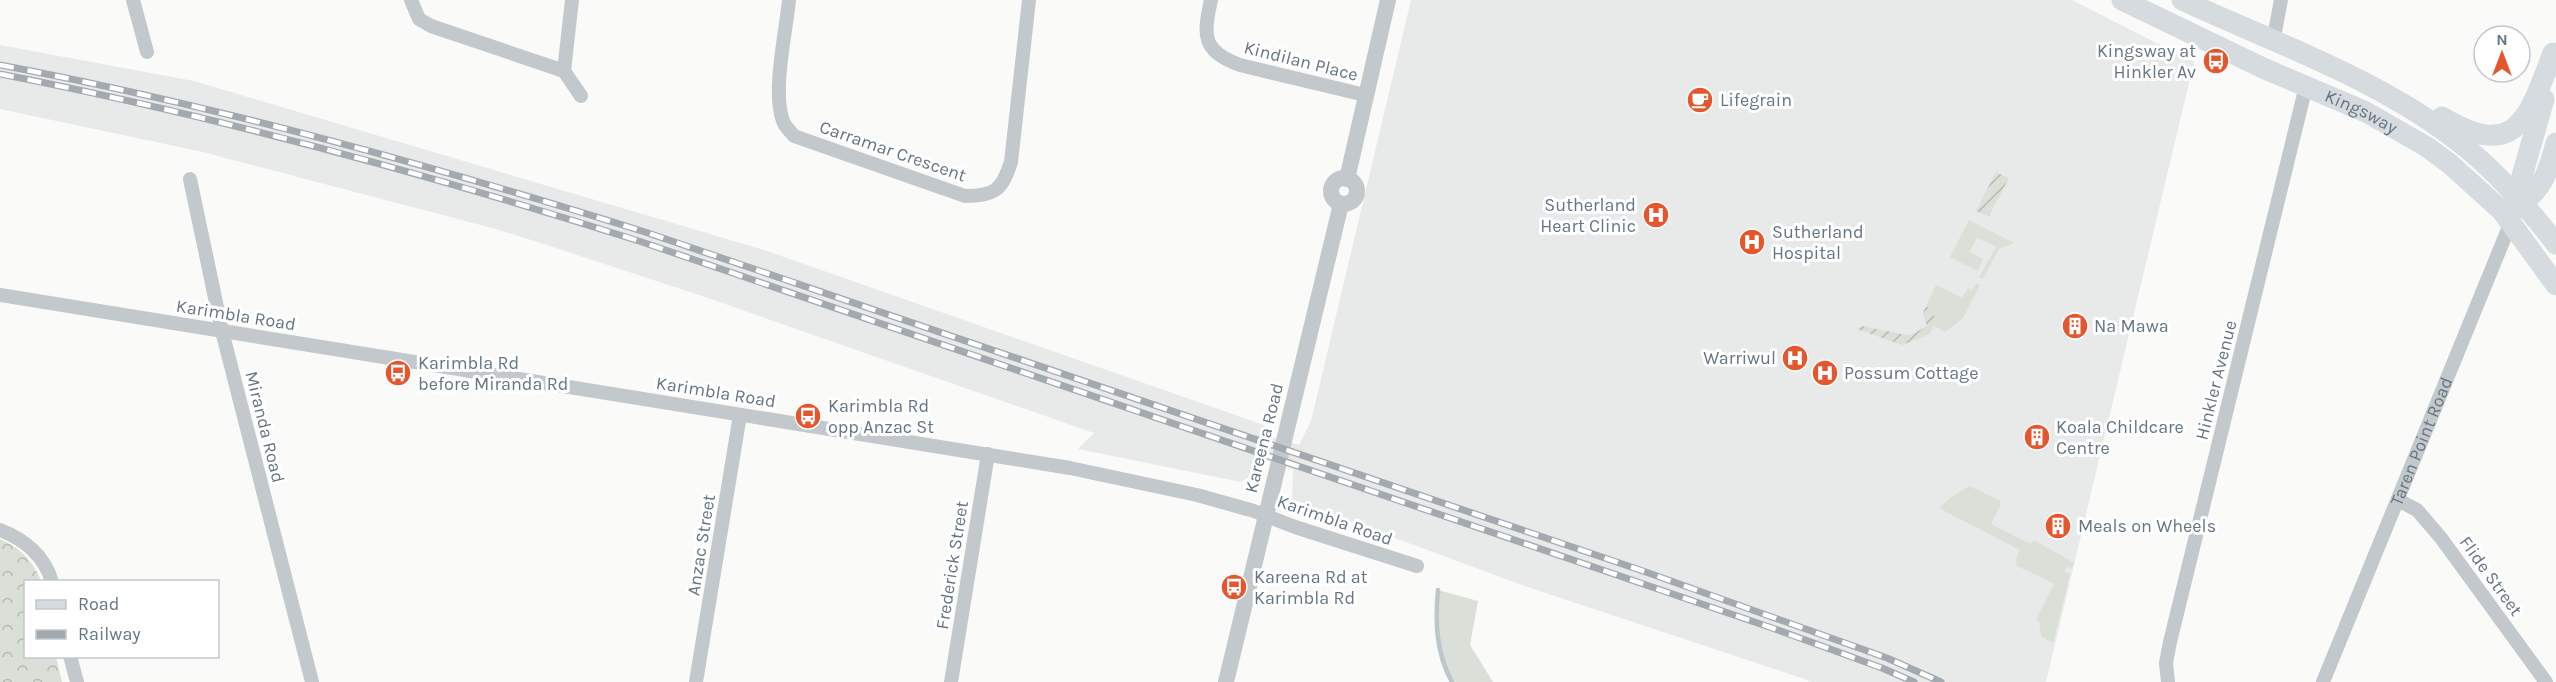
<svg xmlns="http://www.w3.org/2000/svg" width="2556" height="682" font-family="Karla,sans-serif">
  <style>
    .built { fill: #e8e9e9 }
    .grass { fill: #dadfd7 }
    .park { fill: url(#park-crowns) }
    .garden { fill: url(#garden-furrows) }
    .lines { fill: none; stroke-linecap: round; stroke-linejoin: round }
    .stream { stroke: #bbc7cb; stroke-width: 4.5 }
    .minor { stroke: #c3c8cc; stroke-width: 14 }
    .tertiary { stroke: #c3c8cc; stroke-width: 16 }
    .primary { stroke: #d6dbdf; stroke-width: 21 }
    .rail-casing { stroke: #a2aab0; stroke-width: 7 }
    .rail { stroke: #fff; stroke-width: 4.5; stroke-dasharray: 14; stroke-linecap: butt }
    .labels { text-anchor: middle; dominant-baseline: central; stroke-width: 6; stroke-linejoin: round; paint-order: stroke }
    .poi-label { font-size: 18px; fill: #657683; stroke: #fff; text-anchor: start }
    .street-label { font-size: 18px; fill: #657683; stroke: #fff }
  </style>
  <defs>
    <pattern id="park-crowns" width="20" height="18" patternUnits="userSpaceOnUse" patternTransform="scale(1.5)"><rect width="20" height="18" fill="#dadfd7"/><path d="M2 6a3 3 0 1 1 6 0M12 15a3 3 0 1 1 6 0" fill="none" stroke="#b4b9b4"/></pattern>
    <pattern id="garden-furrows" width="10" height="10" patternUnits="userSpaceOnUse" patternTransform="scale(1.5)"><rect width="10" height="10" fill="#dadfd7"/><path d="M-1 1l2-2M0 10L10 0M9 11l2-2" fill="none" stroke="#b4b9b4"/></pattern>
  </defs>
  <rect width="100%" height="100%" fill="#fafaf8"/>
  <path class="built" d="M1411 0H2072L2194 62 2046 682H1813L1522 585 1292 500 1293 469 1262 459 1255 473 1241 482 1078 449 1094 433 708 298 553 247 496 229 203 152 0 109V45L194 81 767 251 1264 425 1267 435 1299 445 1311 421Z"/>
  <g class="grass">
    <path d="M1969 220 2014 243 1999 249 1983 279 1979 277 1996 247 1977 238 1969 252 1983 259 1977 271 1950 257Z"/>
    <path d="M1977 283 1980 285 1963 318 1945 332 1934 326 1936 318 1932 310 1926 306 1936 285 1962 298 1968 288 1972 290Z"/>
    <path d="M1969 486 2000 501 2001 504 1991 524 2031 544 2033 541H2036L2074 563 2072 569 2067 566 2065 571 2070 574 2053 643 2041 636 2039 622 2036 620 2054 584 2017 566 2016 559 2020 550 1939 508 1950 498Z"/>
    <path d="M1438 590 1478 601 1470 645 1493 682H1452C1436 653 1435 622 1438 590Z"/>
  </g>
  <path class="park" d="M0 539C20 548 31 559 40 578V581L26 582V656L56 657 62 682H0Z"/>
  <g class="garden">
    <path d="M1996 172 2009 178 1989 216 1976 211Z"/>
    <path d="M1926 306 1932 310 1936 319 1930 334 1902 345 1857 329 1863 326 1906 335 1913 334 1927 326 1923 313Z"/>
  </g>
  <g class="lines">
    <path class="stream" d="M1438 590C1435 622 1436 653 1452 682"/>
    <g class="minor">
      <path d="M133 0 147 52"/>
      <path d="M411 0 419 19 431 26 564 71"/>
      <path d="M572 0 564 71 581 96"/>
      <path d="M789 0C786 32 772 92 783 121 785 127 790 131 794 136L965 196C995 196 1002 190 1011 162L1029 0"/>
      <path d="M1211 0C1203 36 1202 51 1240 65L1365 95"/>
      <path d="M2273 42 2281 0"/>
      <path d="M190 179 222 331 312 682"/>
      <path d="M0 295 1070 468 1197 495 1254 511 1295 527 1417 566"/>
      <path d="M2398 500 2417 510 2441 538 2546 682"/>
      <path d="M0 530C24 539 45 556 52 582"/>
      <path d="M70 656 77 682"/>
      <path d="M696 682 740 415"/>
      <path d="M951 682 988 454"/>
      <path d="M2168 682 2166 663 2170 642 2306 86"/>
      <path id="s1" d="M2323 682 2511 222"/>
    </g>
    <g class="tertiary">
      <circle cx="1344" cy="191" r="13"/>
      <path d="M1347 179 1388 0"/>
      <path d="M1226 682 1341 204"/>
    </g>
    <g class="primary">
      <path id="s2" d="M2122 0 2263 68 2366 112 2427 147 2450 164 2502 211 2556 285"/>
      <path d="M2182 0C2277 44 2388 82 2469 150 2501 177 2530 210 2556 244"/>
      <path d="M2442 117C2518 163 2529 115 2553 53"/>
      <path d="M2521 202C2543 191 2550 166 2556 143"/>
      <path d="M2518 208 2521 202 2522 176 2544 99"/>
    </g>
    <defs>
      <g id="rail">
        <path d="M0 65C218 106 433 166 645 232L1643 571 1887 658 1941 682"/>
        <path d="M0 74C217 116 431 175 642 242L1775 629 1882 668 1914 682"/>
      </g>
    </defs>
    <use href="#rail" class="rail-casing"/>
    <use href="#rail" class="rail"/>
  </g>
  <defs>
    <symbol id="bus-disc" viewBox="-11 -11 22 22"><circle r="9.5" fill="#e4572e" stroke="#fff"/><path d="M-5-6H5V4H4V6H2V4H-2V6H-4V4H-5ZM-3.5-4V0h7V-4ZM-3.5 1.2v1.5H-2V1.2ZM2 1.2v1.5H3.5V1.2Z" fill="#fff"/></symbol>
    <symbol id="cafe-disc" viewBox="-11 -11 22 22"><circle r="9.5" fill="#e4572e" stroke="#fff"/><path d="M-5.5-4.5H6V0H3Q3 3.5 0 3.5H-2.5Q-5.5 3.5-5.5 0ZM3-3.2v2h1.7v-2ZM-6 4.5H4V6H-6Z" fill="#fff"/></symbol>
    <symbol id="hospital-disc" viewBox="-11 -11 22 22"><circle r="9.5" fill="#e4572e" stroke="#fff"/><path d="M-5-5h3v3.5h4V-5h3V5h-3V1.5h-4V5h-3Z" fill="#fff"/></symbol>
    <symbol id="building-disc" viewBox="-11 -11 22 22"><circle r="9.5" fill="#e4572e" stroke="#fff"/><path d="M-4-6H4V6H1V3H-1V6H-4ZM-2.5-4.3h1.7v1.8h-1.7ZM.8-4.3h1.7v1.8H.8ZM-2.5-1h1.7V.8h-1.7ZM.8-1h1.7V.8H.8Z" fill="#fff"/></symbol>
  </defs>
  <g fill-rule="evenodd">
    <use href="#bus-disc" x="2201" y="46" width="30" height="30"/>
    <use href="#cafe-disc" x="1685" y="85" width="30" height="30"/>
    <use href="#hospital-disc" x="1641" y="200" width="30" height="30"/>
    <use href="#hospital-disc" x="1737" y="227" width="30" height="30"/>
    <use href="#building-disc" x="2060" y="311" width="30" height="30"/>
    <use href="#hospital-disc" x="1780" y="343" width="30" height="30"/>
    <use href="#bus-disc" x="383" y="358" width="30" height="30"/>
    <use href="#hospital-disc" x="1810" y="358" width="30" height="30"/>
    <use href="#bus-disc" x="793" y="401" width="30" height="30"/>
    <use href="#building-disc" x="2022" y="422" width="30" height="30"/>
    <use href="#building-disc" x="2043" y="511" width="30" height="30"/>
    <use href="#bus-disc" x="1219" y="572" width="30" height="30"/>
  </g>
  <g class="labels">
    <g class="poi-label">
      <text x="2196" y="51" text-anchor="end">Kingsway at<tspan x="2196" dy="21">Hinkler Av</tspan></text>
      <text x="1720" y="100">Lifegrain</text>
      <text x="1636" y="205" text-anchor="end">Sutherland<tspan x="1636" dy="21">Heart Clinic</tspan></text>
      <text x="1772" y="232">Sutherland<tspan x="1772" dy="21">Hospital</tspan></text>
      <text x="2094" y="326">Na Mawa</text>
      <text x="1776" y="358" text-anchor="end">Warriwul</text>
      <text x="418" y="363">Karimbla Rd<tspan x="418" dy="21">before Miranda Rd</tspan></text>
      <text x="1844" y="373">Possum Cottage</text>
      <text x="828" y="406">Karimbla Rd<tspan x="828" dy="21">opp Anzac St</tspan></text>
      <text x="2056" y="427">Koala Childcare<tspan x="2056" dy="21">Centre</tspan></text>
      <text x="2078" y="526">Meals on Wheels</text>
      <text x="1254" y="577">Kareena Rd at<tspan x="1254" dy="21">Karimbla Rd</tspan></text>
    </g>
    <g class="street-label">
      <text transform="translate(1301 61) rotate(14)">Kindilan Place</text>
      <text stroke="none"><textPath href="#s2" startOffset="264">Kingsway</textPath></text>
      <text transform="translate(893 151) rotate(19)">Carramar Crescent</text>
      <text transform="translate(236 315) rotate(9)">Karimbla Road</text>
      <text transform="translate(2216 380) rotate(-76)">Hinkler Avenue</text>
      <text transform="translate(716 392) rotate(9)">Karimbla Road</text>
      <text transform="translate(265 427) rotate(76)">Miranda Road</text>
      <text transform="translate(1264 438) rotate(-76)">Kareena Road</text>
      <text stroke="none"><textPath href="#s1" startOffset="260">Taren Point Road</textPath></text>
      <text transform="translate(1335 520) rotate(19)">Karimbla Road</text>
      <text transform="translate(701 545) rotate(-81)">Anzac Street</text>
      <text transform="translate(952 565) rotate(-81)">Frederick Street</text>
      <text transform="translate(2491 576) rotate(54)">Flide Street</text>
    </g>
  </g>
  <rect x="24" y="580" width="195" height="78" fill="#ffffff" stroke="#c1c8cd" stroke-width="1.5"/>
  <rect x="36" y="600" width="30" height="9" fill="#d6dbdf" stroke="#c1c8cd" stroke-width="1.5"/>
  <text x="78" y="610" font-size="18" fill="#657683">Road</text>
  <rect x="36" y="630" width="30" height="9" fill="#a2aab0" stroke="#c1c8cd" stroke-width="1.5"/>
  <text x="78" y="640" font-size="18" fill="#657683">Railway</text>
  <g transform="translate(2502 54)"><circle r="28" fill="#ffffff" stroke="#c1c8cd" stroke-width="1.5"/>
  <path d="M0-4.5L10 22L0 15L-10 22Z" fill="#e4572e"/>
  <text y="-9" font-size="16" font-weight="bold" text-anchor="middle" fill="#657683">N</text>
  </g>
</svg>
